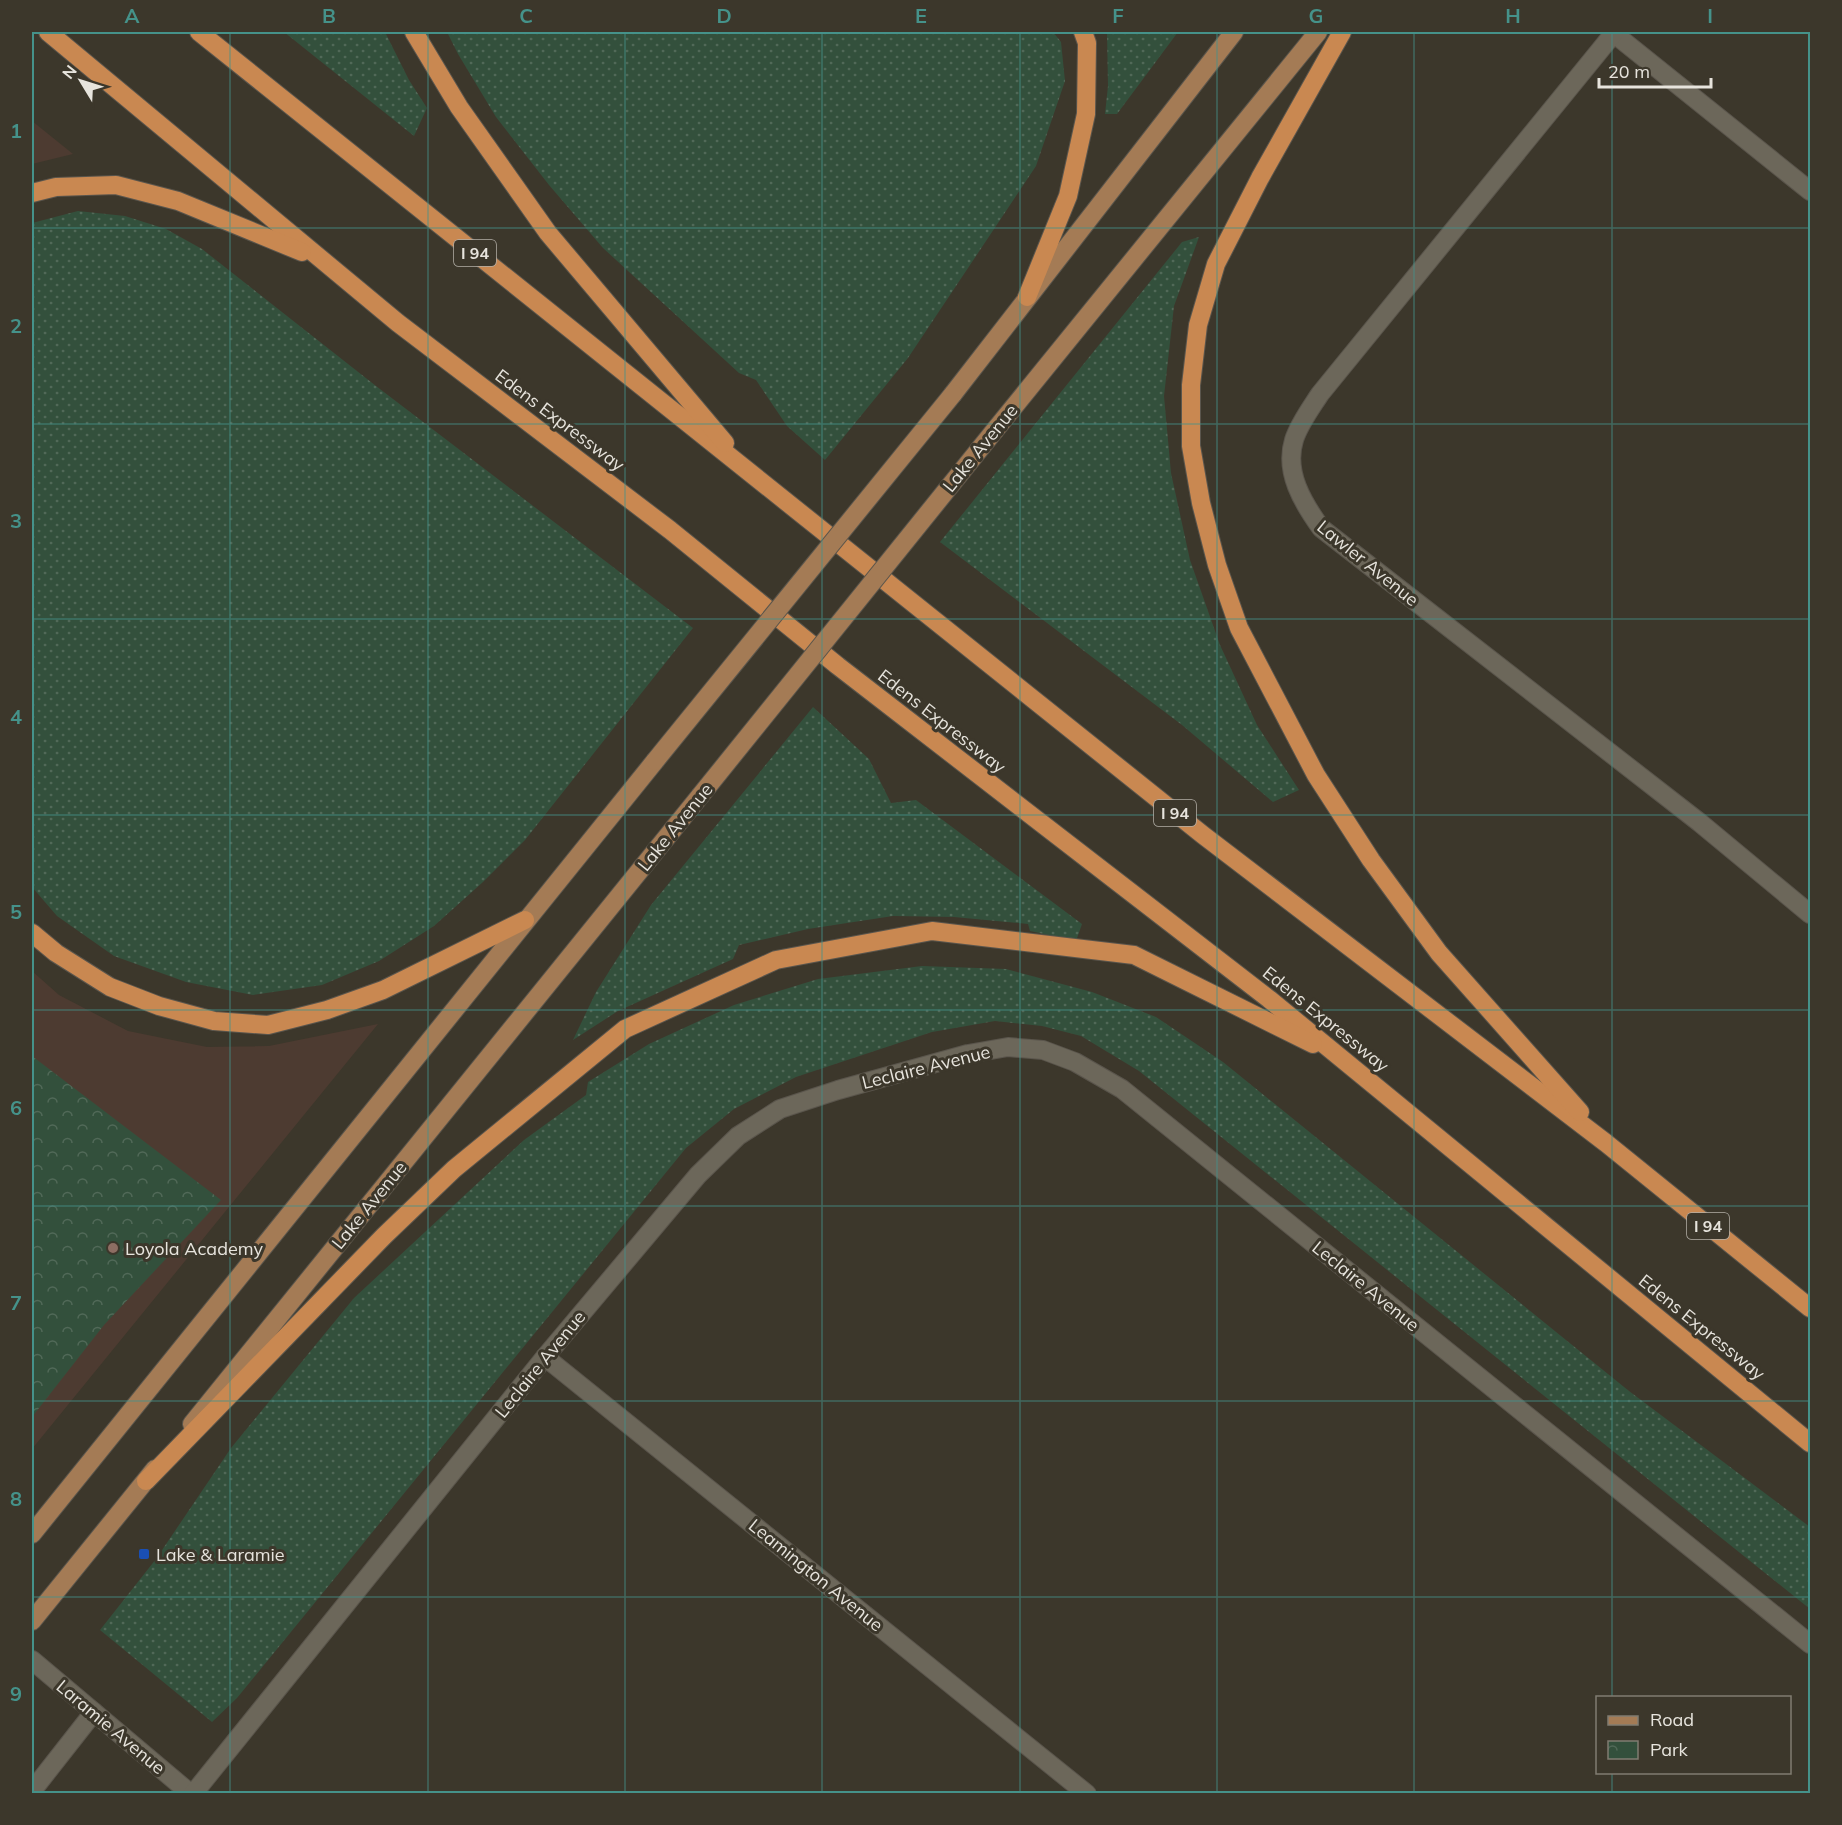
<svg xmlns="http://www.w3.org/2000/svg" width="1842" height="1825" font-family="Mulish,sans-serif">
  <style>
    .education { fill: #4d3b31 }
    .grass { fill: url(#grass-dots) }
    .park { fill: url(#park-crowns) }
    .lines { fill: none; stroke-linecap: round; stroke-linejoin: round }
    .minor-casing { stroke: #5a554c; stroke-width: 20 }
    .major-casing { stroke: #5a554c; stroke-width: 20 }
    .highway-casing { stroke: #5a554c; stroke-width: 20 }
    .minor { stroke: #6c675a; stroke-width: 18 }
    .major { stroke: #a47b55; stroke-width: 18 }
    .highway { stroke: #c98851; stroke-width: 18 }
    .major-bridge-casing { stroke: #5a554c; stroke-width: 20; stroke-linecap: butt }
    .major-bridge { stroke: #a47b55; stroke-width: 18 }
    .grid { fill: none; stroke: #45928a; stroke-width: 1.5; stroke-opacity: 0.55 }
    .education-dot { fill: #8d6e63; stroke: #3c372b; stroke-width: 2 }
    .transit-dot { fill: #1a4fb4; stroke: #3c372b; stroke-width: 2 }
    .labels { text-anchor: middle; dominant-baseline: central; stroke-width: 6; stroke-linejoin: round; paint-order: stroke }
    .shield { fill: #3c372b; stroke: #b4b0a8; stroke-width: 1.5 }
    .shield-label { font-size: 16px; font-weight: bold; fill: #e7e4dd }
    .street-label { font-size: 18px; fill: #e7e4dd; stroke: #3c372b }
    .poi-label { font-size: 18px; fill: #e7e4dd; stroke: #3c372b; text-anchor: start }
    .neatline { fill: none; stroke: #45928a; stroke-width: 2 }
    .grid-label { font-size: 20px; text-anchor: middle; font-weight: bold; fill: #45928a }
  </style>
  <defs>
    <pattern id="grass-dots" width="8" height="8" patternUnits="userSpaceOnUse" patternTransform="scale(1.5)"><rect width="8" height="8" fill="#33503c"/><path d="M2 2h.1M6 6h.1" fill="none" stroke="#516958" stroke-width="1.8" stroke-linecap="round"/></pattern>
    <pattern id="park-crowns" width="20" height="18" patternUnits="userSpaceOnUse" patternTransform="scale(1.5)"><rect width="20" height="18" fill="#33503c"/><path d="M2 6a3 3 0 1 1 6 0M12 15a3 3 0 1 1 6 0" fill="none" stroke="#516958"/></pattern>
  </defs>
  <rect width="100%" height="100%" fill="#3c372b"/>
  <g class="education">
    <path d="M32 121 73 154 32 164Z"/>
    <path d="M32 971 59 995 128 1031 207 1047 269 1046 378 1024 32 1449Z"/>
  </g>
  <g class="grass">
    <path d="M284 32H385L409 80 427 108 414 136Z"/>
    <path d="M447 32H1053L1061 42 1065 81 1036 166 908 358 825 460 787 426 756 380 739 373 603 248 549 185 496 117 458 54Z"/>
    <path d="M1107 32H1178L1117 114H1105L1108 86Z"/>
    <path d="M78 211 125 216 166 229 202 249 376 386 693 628 525 840 483 882 434 926 379 961 322 985 253 995 186 982 114 956 57 916 32 887V223Z"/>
    <path d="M1199 237 1174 306 1164 396 1171 473 1190 560 1220 645 1257 725 1299 790 1273 802 1182 725 940 542 1182 242Z"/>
    <path d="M813 707 869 759 891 803 916 800 1082 924 1076 941 1030 931 1028 924 954 917 893 916 808 929 739 945 733 959 618 1011 573 1040 596 992 651 905Z"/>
    <path d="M922 966 1006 969 1092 992 1156 1017 1223 1062 1629 1391 1810 1527V1609L1139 1071 1081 1036 1042 1026 995 1021 932 1032 796 1077 734 1109 686 1148 237 1698 212 1722 100 1630 156 1559 231 1448 354 1298 524 1140 586 1095 588 1082 649 1044 734 1005 818 979Z"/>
  </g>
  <path class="park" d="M32 1056 221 1200 104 1325 32 1417Z"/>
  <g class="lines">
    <defs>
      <g id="minor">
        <path d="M1612 32 1810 191"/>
        <path d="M1614 33 1320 394C1311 408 1299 424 1294 440 1284 472 1303 503 1321 528L1699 822 1810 914"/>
        <path d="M545 1357 1087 1794"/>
        <path d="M32 1660 191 1794"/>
        <path d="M32 1791 94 1712"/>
        <path d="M193 1794 545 1357 698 1175 738 1136 780 1109 838 1090 968 1054 1008 1047 1043 1050 1075 1062 1122 1089 1810 1644"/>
      </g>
      <g id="major">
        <path d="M953 394 1234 32"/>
        <path d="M995 430 1318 32"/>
        <path d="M192 1424 700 796"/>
        <path d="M32 1534 655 761"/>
        <path d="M32 1621 155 1469"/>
      </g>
      <g id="highway">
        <path d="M48 32 398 323 670 530 838 666 1269 999 1810 1443"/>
        <path d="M199 32 1203 835 1606 1143 1810 1308"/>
        <path d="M414 32 459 107 548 233 725 443"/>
        <path d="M1342 32 1260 178 1216 264 1198 325 1191 385V446L1201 503 1217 565 1239 628 1316 775 1371 860 1439 953 1580 1112"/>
        <path d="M32 193 56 187 116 185 178 201 302 252"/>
        <path d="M1027 297 1068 196 1086 114 1087 43 1083 32"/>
        <path d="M32 933 56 953 110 987 159 1006 214 1021 268 1025 327 1010 383 990 525 920"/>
        <path d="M146 1481 384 1236 454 1169 625 1029 776 960 932 931 1134 955 1313 1044"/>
      </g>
    </defs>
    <use href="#minor" class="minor-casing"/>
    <use href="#major" class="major-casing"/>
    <use href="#highway" class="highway-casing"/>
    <use href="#minor" class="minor"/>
    <use href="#major" class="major"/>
    <use href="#highway" class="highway"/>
    <defs>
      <g id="major-bridge">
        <path d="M655 761 953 394"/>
        <path d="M700 796 995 430"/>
      </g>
    </defs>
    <use href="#major-bridge" class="major-bridge-casing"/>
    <use href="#major-bridge" class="major-bridge"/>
  </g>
  <path class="grid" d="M230 32V1794M428 32V1794M625 32V1794M822 32V1794M1020 32V1794M1217 32V1794M1414 32V1794M1612 32V1698M32 228H1810M32 424H1810M32 619H1810M32 815H1810M32 1010H1810M32 1206H1810M32 1401H1810M32 1597H1810M1612 1772V1794"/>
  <circle class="education-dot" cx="113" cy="1248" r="6"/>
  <rect class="transit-dot" x="138" y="1548" width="12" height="12" rx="3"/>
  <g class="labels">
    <g class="shield">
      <rect x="454" y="240" width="42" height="26" rx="4.5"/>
      <rect x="1154" y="800" width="42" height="26" rx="4.5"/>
      <rect x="1687" y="1213" width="42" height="26" rx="4.5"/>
    </g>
    <g class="shield-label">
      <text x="475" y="253">I 94</text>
      <text x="1175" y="813">I 94</text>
      <text x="1708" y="1226">I 94</text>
    </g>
    <g class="street-label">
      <text transform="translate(560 420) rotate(37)">Edens Expressway</text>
      <text transform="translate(980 448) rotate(-51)">Lake Avenue</text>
      <text transform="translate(1368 563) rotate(39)">Lawler Avenue</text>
      <text transform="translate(942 721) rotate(38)">Edens Expressway</text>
      <text transform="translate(675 827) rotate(-51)">Lake Avenue</text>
      <text transform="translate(1326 1019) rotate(39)">Edens Expressway</text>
      <text transform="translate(926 1067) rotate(-14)">Leclaire Avenue</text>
      <text transform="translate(369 1205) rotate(-51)">Lake Avenue</text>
      <text transform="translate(1366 1286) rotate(39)">Leclaire Avenue</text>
      <text transform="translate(1702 1327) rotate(39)">Edens Expressway</text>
      <text transform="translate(540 1364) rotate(-51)">Leclaire Avenue</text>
      <text transform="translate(816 1575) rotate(39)">Leamington Avenue</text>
      <text transform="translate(111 1727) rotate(40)">Laramie Avenue</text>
    </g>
    <g class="poi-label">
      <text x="125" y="1248">Loyola Academy</text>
      <text x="156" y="1554">Lake &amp; Laramie</text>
    </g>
  </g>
  <rect width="1842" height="1825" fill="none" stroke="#3c372b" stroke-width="66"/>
  <rect x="1596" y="1696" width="195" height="78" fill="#3c372b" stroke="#807c72" stroke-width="1.5"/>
  <rect x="1608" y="1716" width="30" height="9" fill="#a47b55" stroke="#807c72" stroke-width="1.5"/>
  <text x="1650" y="1726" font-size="18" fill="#e7e4dd">Road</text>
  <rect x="1608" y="1741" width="30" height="18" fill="url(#park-crowns)" stroke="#807c72" stroke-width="1.5"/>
  <text x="1650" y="1756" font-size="18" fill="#e7e4dd">Park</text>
  <g transform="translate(81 81) rotate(308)" stroke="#3c372b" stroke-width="4.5" paint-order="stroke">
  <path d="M0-4.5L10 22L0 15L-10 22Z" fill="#e7e4dd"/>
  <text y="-9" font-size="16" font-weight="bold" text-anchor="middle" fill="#e7e4dd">N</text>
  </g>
  <path d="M1599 78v9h112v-9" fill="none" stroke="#e7e4dd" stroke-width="3"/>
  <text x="1608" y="78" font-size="18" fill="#e7e4dd" stroke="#3c372b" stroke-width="4.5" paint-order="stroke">20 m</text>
  <rect x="33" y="33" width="1776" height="1759" class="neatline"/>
  <g class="grid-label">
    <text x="132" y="23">A</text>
    <text x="329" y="23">B</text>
    <text x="526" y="23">C</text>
    <text x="724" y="23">D</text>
    <text x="921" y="23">E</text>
    <text x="1118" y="23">F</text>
    <text x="1316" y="23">G</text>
    <text x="1513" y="23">H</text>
    <text x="1710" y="23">I</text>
    <text x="16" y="138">1</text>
    <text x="16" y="333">2</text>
    <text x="16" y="528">3</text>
    <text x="16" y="724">4</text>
    <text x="16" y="919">5</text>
    <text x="16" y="1115">6</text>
    <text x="16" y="1310">7</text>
    <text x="16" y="1506">8</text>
    <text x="16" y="1701">9</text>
  </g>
</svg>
